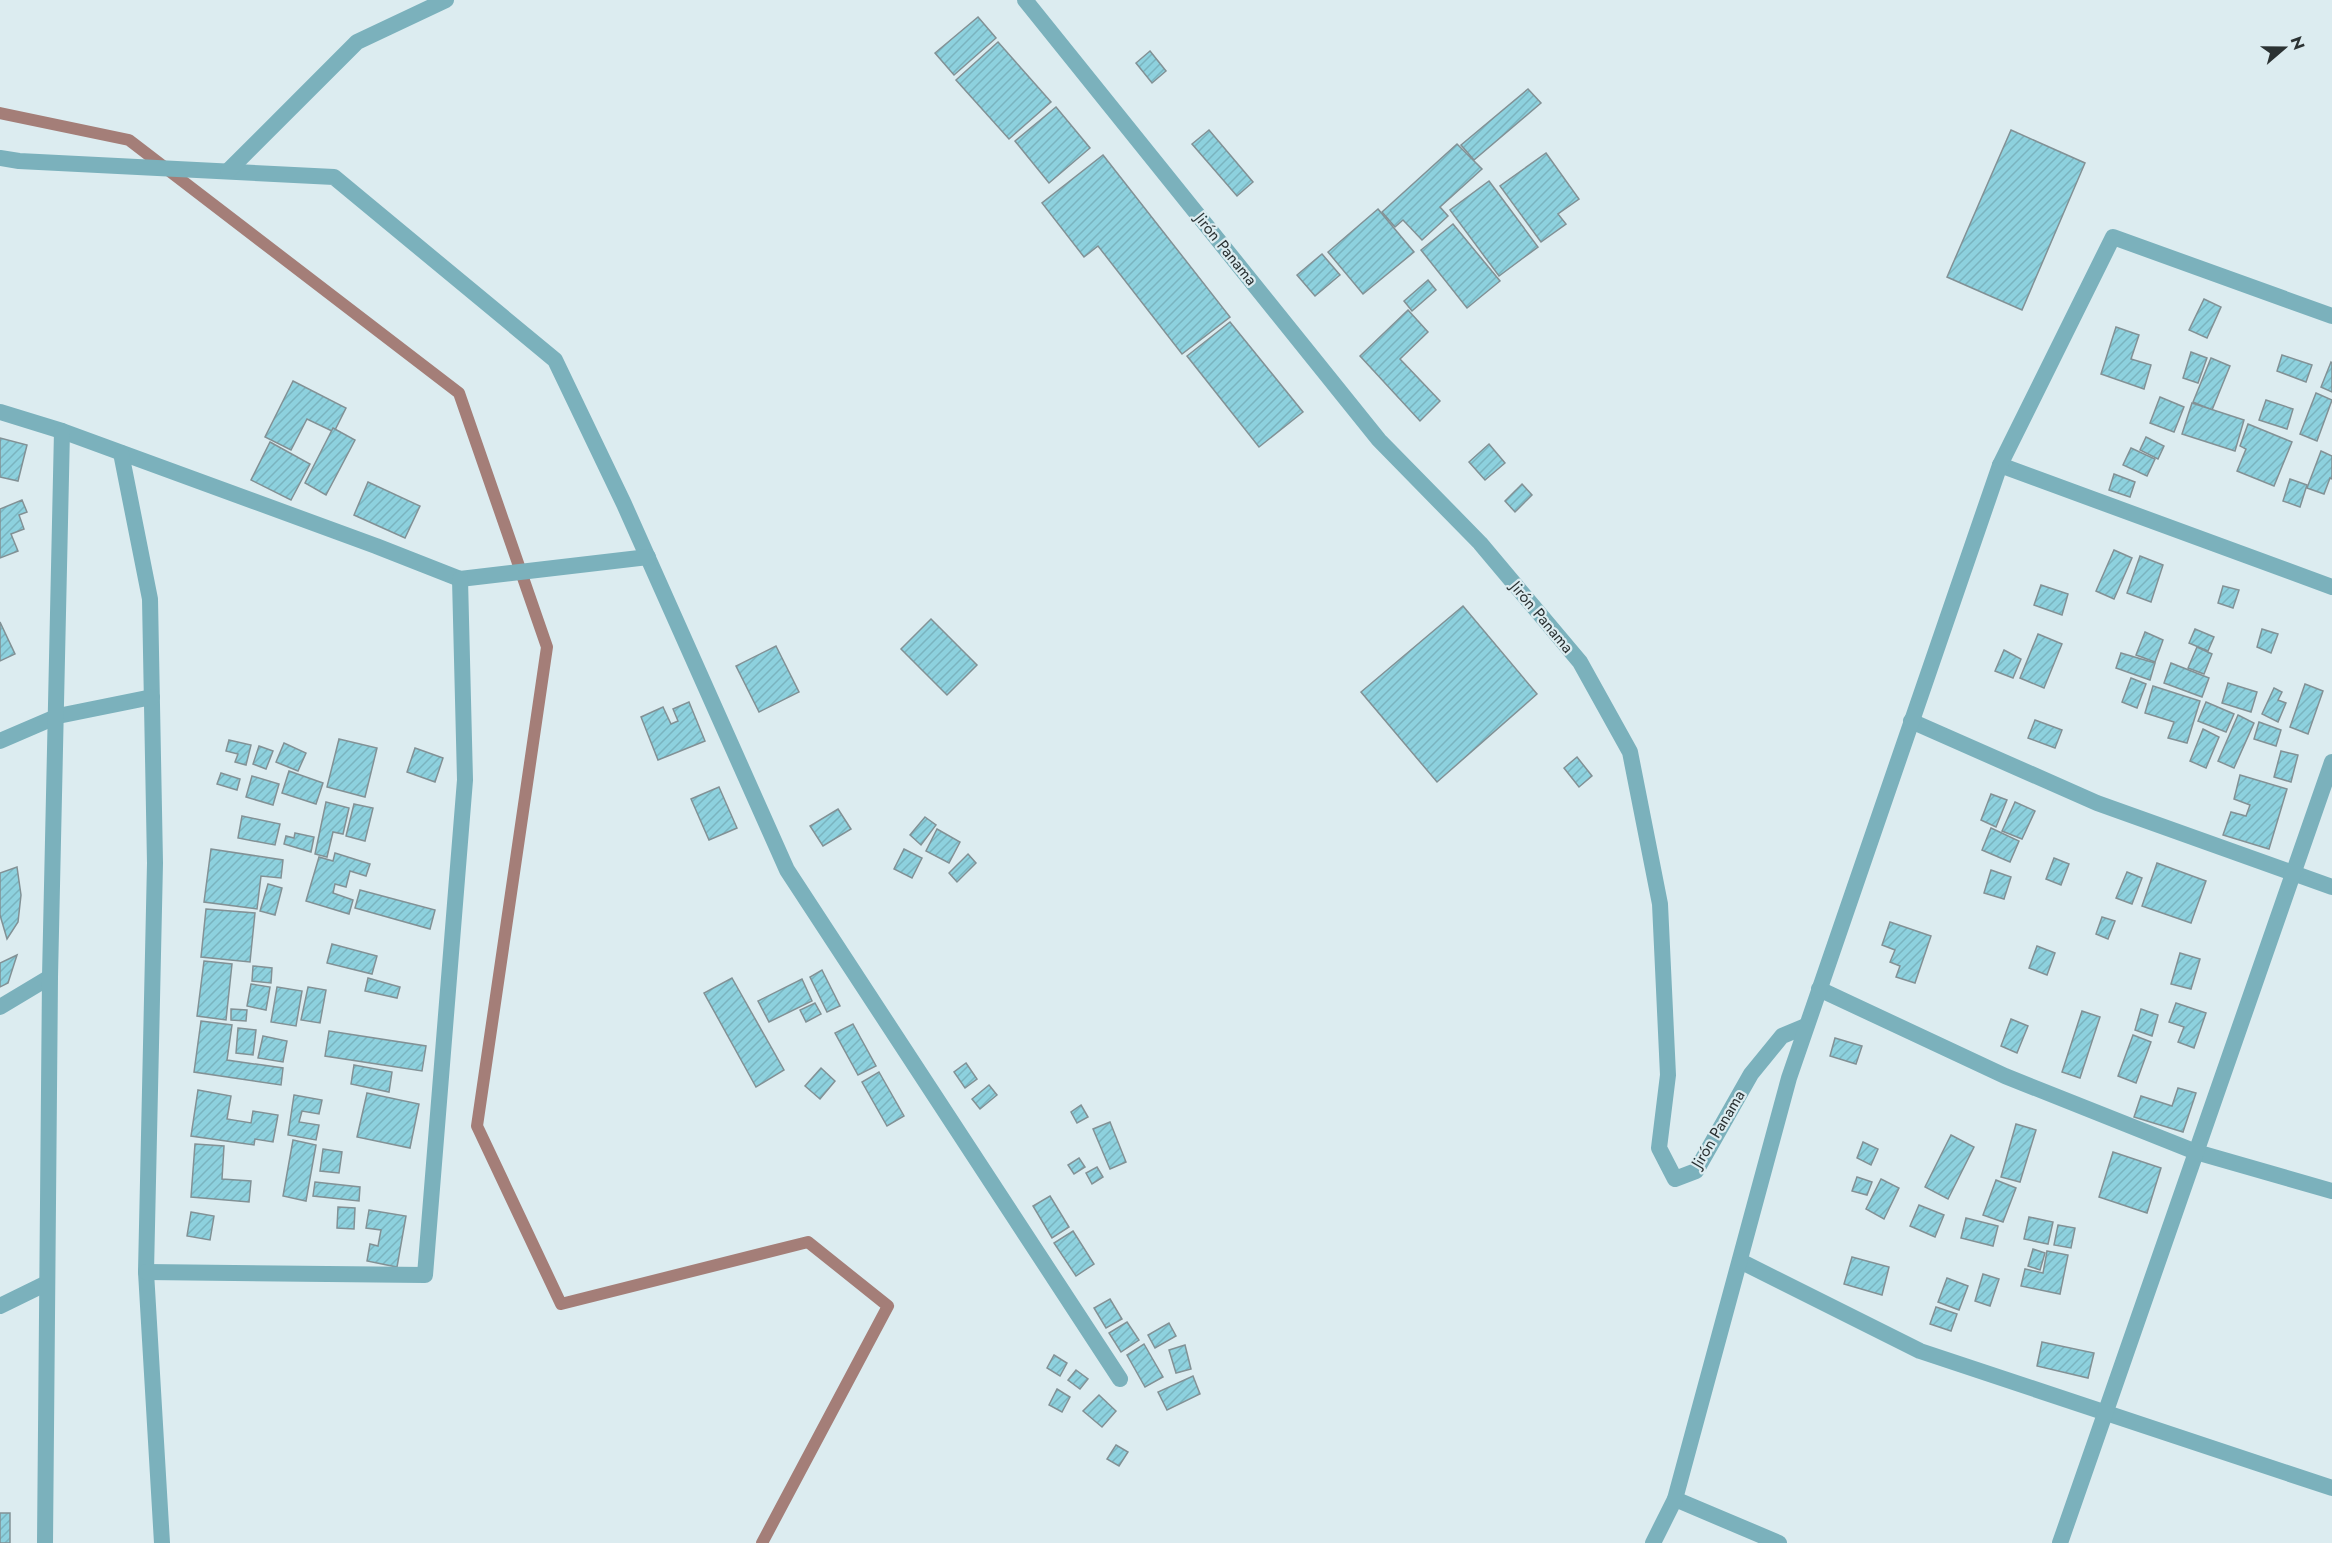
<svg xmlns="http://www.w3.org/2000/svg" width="2332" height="1543" font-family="Jost,sans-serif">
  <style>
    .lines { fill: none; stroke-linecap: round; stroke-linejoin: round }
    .stream { stroke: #a47e78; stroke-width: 12 }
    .building { fill: url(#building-hatch); stroke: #829195; stroke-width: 1.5 }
    .minor { stroke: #7bb1bc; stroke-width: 16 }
    .labels { text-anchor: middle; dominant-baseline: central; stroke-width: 4.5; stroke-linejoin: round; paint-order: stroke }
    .street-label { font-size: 16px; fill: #2b3233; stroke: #dcecf0 }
  </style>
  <defs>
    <pattern id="building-hatch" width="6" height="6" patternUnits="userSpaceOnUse" patternTransform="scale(1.5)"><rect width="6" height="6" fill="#8dd1de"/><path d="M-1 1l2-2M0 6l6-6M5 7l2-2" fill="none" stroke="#7ab4bf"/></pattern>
  </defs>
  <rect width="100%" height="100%" fill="#dcecf0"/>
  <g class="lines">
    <path class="stream" d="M0 113 129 140 459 393 547 647 477 1126 561 1304 808 1242 888 1306 762 1543"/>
  </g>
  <g class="building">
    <path d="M978 17 996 38 954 75 935 53Z"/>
    <path d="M998 42 1051 102 1009 139 956 80Z"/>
    <path d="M1150 51 1166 71 1152 83 1136 63Z"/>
    <path d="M1528 89 1541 103 1474 160 1461 145Z"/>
    <path d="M1056 107 1090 148 1049 183 1015 141Z"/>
    <path d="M1209 130 1253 182 1237 196 1192 144Z"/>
    <path d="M2011 130 2085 163 2022 310 1947 277Z"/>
    <path d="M1457 144 1482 169 1440 207 1448 216 1422 240 1403 220 1395 227 1382 212Z"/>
    <path d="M1546 153 1579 199 1558 214 1566 224 1541 242 1500 186Z"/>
    <path d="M1103 155 1230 317 1182 354 1098 246 1084 257 1042 203Z"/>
    <path d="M1489 181 1538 247 1499 276 1450 210Z"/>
    <path d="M1378 209 1414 252 1363 294 1328 252Z"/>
    <path d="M1453 224 1500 281 1467 308 1421 250Z"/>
    <path d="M1322 254 1340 275 1315 296 1297 275Z"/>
    <path d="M1428 280 1436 290 1412 311 1404 301Z"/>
    <path d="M2204 299 2221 307 2207 338 2189 330Z"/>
    <path d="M1408 310 1428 332 1400 359 1440 401 1420 421 1360 356Z"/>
    <path d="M1230 322 1303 412 1259 447 1187 356Z"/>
    <path d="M2116 327 2139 335 2131 359 2151 365 2144 389 2101 374Z"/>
    <path d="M2191 352 2207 358 2198 383 2183 378Z"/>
    <path d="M2282 355 2312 365 2306 382 2277 371Z"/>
    <path d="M2211 358 2230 366 2212 410 2193 402Z"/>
    <path d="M2331 362 2332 363V392L2321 387Z"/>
    <path d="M293 381 346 408 334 432 307 419 291 450 265 437Z"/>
    <path d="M2316 393 2332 400 2317 441 2300 434Z"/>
    <path d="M2160 397 2184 407 2174 432 2150 423Z"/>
    <path d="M2266 400 2293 409 2287 429 2259 420Z"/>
    <path d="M2192 403 2244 420 2235 451 2182 434Z"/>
    <path d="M2248 424 2292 442 2274 486 2237 471 2246 449 2240 446Z"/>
    <path d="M333 428 355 440 326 495 305 483Z"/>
    <path d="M2146 437 2164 446 2158 459 2140 450Z"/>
    <path d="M0 438 27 445 18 481 0 477Z"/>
    <path d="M270 442 310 464 291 500 251 480Z"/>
    <path d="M1489 444 1505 463 1485 480 1469 462Z"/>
    <path d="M2131 448 2155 459 2147 476 2123 465Z"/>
    <path d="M2321 451 2332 456V479L2330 478 2324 494 2307 488Z"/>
    <path d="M2114 474 2135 482 2130 497 2109 490Z"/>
    <path d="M2290 479 2307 485 2300 507 2283 501Z"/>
    <path d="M368 482 420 506 405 538 354 515Z"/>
    <path d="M1522 484 1532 495 1515 512 1505 501Z"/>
    <path d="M22 500 27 512 19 515 24 529 11 534 18 551 0 558V509Z"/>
    <path d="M2114 550 2132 558 2114 599 2096 591Z"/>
    <path d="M2140 556 2163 565 2151 602 2127 593Z"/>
    <path d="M2041 585 2068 594 2062 615 2034 605Z"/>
    <path d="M2223 586 2239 590 2233 608 2218 603Z"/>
    <path d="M1463 606 1537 694 1437 782 1361 692Z"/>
    <path d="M931 619 977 665 947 695 901 649Z"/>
    <path d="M0 622 15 654 0 661Z"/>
    <path d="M2195 629 2214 637 2208 651 2189 643Z"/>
    <path d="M2262 629 2278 634 2271 653 2257 647Z"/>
    <path d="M2145 632 2163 640 2155 662 2136 655Z"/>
    <path d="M2038 634 2062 644 2044 688 2020 678Z"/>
    <path d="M776 646 799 692 759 712 736 666Z"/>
    <path d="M2197 647 2212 654 2204 674 2188 668Z"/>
    <path d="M2004 650 2021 659 2013 678 1995 671Z"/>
    <path d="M2121 653 2155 663 2150 680 2116 668Z"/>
    <path d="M2171 663 2209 678 2202 697 2164 683Z"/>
    <path d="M2131 678 2146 684 2137 708 2122 702Z"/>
    <path d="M2228 683 2257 692 2251 712 2222 703Z"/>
    <path d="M2305 684 2323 691 2308 734 2290 727Z"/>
    <path d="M2153 686 2200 701 2187 743 2168 738 2174 722 2145 713Z"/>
    <path d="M2274 688 2282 692 2278 700 2286 703 2278 722 2262 714Z"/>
    <path d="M689 702 705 741 658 760 641 717 663 707 671 724 678 721 673 709Z"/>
    <path d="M2206 702 2234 714 2226 732 2198 721Z"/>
    <path d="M2238 715 2254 723 2234 768 2218 761Z"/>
    <path d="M2035 720 2062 730 2055 748 2028 738Z"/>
    <path d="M2259 722 2281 730 2276 746 2254 739Z"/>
    <path d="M2203 729 2219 737 2206 768 2190 761Z"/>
    <path d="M339 739 377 748 365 797 327 787Z"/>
    <path d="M229 740 251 745 246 765 235 762 238 754 226 751Z"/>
    <path d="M284 743 306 753 298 771 276 762Z"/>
    <path d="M259 746 273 751 266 769 253 764Z"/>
    <path d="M415 748 443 758 435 782 407 772Z"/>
    <path d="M2281 751 2298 755 2291 782 2274 777Z"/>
    <path d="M1577 757 1592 776 1579 787 1564 768Z"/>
    <path d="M289 771 323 783 316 804 282 793Z"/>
    <path d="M221 773 240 779 237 790 217 784Z"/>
    <path d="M2240 775 2287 789 2269 849 2223 835 2231 812 2246 816 2250 805 2234 799Z"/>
    <path d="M252 776 279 784 273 805 246 797Z"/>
    <path d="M719 787 737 828 709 840 691 799Z"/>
    <path d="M1991 794 2007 800 1996 827 1981 820Z"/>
    <path d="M326 802 349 808 343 834 333 832 327 857 315 854Z"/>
    <path d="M2015 802 2035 811 2022 839 2002 831Z"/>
    <path d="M354 804 373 808 365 841 346 836Z"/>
    <path d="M838 809 851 829 823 846 810 826Z"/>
    <path d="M242 816 280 824 275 845 238 838Z"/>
    <path d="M925 817 936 825 921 845 910 835Z"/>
    <path d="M1991 828 2019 841 2010 862 1982 850Z"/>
    <path d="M937 829 960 842 949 863 926 851Z"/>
    <path d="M295 833 314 837 311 852 284 844 286 836 294 838Z"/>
    <path d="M211 849 283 860 281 878 261 876 257 909 204 902Z"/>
    <path d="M904 849 922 858 912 878 894 869Z"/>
    <path d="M335 853 370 864 366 876 350 871 346 887 335 884 333 893 353 900 349 914 306 901 319 857 333 861Z"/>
    <path d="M968 854 976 863 957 882 949 873Z"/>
    <path d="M2054 858 2069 864 2061 885 2046 879Z"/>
    <path d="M2157 863 2206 881 2191 923 2142 906Z"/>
    <path d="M17 867 21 895 18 922 7 939 0 915V873Z"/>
    <path d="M1991 870 2011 877 2004 899 1984 893Z"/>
    <path d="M2127 872 2142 878 2132 904 2116 898Z"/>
    <path d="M268 884 282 888 275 915 260 911Z"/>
    <path d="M360 890 435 910 430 929 355 908Z"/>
    <path d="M206 909 255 913 250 962 201 957Z"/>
    <path d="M2102 917 2115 921 2108 939 2096 934Z"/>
    <path d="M1890 922 1931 936 1915 983 1896 977 1900 966 1890 962 1895 950 1882 945Z"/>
    <path d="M332 944 377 956 372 974 327 963Z"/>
    <path d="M2037 946 2055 953 2047 975 2029 968Z"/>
    <path d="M2180 953 2200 959 2191 989 2171 984Z"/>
    <path d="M17 955 8 983 0 987V963Z"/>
    <path d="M204 961 232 964 226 1020 197 1016Z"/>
    <path d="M253 966 272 968 271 983 252 981Z"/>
    <path d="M822 970 840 1006 827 1012 810 977Z"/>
    <path d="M368 978 400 987 397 998 365 991Z"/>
    <path d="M732 978 784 1070 756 1087 704 993Z"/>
    <path d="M802 979 812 1001 769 1022 758 1001Z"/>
    <path d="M251 984 270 987 266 1010 247 1006Z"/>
    <path d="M277 987 302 991 296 1026 271 1022Z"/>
    <path d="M308 987 326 990 320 1023 301 1020Z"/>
    <path d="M815 1003 821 1014 806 1022 800 1010Z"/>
    <path d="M2176 1003 2206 1013 2194 1048 2178 1042 2184 1027 2169 1022Z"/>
    <path d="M231 1009 247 1010 246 1021 231 1020Z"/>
    <path d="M2141 1009 2158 1015 2152 1036 2135 1030Z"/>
    <path d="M2082 1011 2100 1017 2080 1078 2062 1072Z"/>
    <path d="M2011 1019 2028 1026 2017 1053 2001 1046Z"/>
    <path d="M201 1021 232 1025 227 1060 283 1068 281 1085 194 1072Z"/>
    <path d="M853 1024 876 1066 858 1075 835 1033Z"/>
    <path d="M238 1028 256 1030 253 1055 236 1053Z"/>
    <path d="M329 1031 426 1046 422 1071 325 1056Z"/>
    <path d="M2133 1035 2151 1042 2136 1083 2118 1076Z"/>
    <path d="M263 1036 287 1041 283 1062 258 1058Z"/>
    <path d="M1835 1038 1862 1046 1856 1064 1830 1056Z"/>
    <path d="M966 1063 977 1079 965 1088 954 1072Z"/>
    <path d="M354 1065 392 1072 389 1092 351 1084Z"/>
    <path d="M821 1068 835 1081 820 1099 805 1086Z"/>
    <path d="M879 1072 904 1116 887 1126 862 1082Z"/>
    <path d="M989 1085 997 1095 980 1109 972 1099Z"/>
    <path d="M2178 1088 2196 1093 2183 1132 2134 1117 2141 1096 2172 1106Z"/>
    <path d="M198 1090 231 1096 227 1119 251 1123 253 1111 278 1115 273 1142 255 1139 254 1145 191 1136Z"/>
    <path d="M367 1093 419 1104 410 1148 357 1137Z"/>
    <path d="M294 1095 322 1100 319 1114 302 1111 299 1122 319 1125 316 1140 288 1135Z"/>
    <path d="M1081 1105 1088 1117 1077 1123 1071 1112Z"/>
    <path d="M1110 1122 1126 1162 1110 1169 1093 1129Z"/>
    <path d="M2016 1124 2036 1130 2020 1182 2001 1177Z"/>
    <path d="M1951 1135 1974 1147 1948 1199 1925 1187Z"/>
    <path d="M293 1140 316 1145 306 1201 283 1196Z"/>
    <path d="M1863 1142 1878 1149 1871 1165 1857 1158Z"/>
    <path d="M195 1144 224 1146 222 1179 251 1181 249 1202 191 1197Z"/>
    <path d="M323 1149 342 1152 339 1173 320 1171Z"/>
    <path d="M2113 1152 2161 1168 2147 1213 2099 1197Z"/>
    <path d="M1079 1158 1085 1167 1074 1174 1068 1165Z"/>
    <path d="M1097 1167 1103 1177 1092 1184 1086 1173Z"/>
    <path d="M1857 1177 1872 1182 1867 1195 1852 1191Z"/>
    <path d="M1881 1179 1899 1188 1884 1219 1866 1209Z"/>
    <path d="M1996 1180 2016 1188 2003 1222 1983 1215Z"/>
    <path d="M315 1182 360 1187 359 1201 313 1196Z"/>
    <path d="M1050 1196 1069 1227 1052 1238 1033 1206Z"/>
    <path d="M1919 1205 1944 1215 1935 1237 1910 1226Z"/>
    <path d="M338 1207 355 1208 354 1229 337 1228Z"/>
    <path d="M369 1210 406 1216 397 1267 367 1261 370 1244 378 1246 381 1230 366 1228Z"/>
    <path d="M191 1212 214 1216 210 1240 187 1236Z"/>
    <path d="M2029 1217 2053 1222 2048 1244 2024 1239Z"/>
    <path d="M1966 1218 1998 1226 1993 1246 1961 1238Z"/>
    <path d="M2058 1225 2075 1228 2071 1248 2054 1245Z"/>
    <path d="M1073 1231 1094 1264 1076 1276 1054 1243Z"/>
    <path d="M2033 1249 2045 1253 2040 1270 2028 1266Z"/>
    <path d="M2047 1251 2068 1255 2060 1294 2021 1286 2025 1269 2043 1273Z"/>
    <path d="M1852 1257 1889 1267 1882 1295 1844 1284Z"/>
    <path d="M1983 1274 1999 1279 1990 1306 1975 1301Z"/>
    <path d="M1947 1278 1968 1286 1959 1310 1938 1302Z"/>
    <path d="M1110 1299 1122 1319 1106 1328 1094 1308Z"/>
    <path d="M1936 1307 1957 1314 1951 1331 1930 1324Z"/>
    <path d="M1127 1322 1139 1340 1121 1352 1109 1333Z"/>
    <path d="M1169 1323 1176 1336 1155 1348 1148 1335Z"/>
    <path d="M2042 1342 2094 1353 2088 1378 2037 1366Z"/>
    <path d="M1144 1344 1163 1377 1145 1387 1127 1355Z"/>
    <path d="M1185 1345 1191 1369 1176 1373 1169 1350Z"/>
    <path d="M1054 1355 1067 1363 1060 1376 1047 1368Z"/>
    <path d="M1076 1370 1088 1379 1080 1389 1068 1380Z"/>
    <path d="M1193 1376 1200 1394 1167 1410 1158 1392Z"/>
    <path d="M1057 1389 1070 1397 1062 1412 1049 1405Z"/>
    <path d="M1099 1395 1116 1411 1102 1427 1083 1411Z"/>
    <path d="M1116 1445 1128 1452 1119 1466 1107 1459Z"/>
    <rect x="0" y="1513" width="10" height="30"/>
  </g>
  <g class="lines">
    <g class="minor">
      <path d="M1025 0 1379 440 1480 543 1580 662 1630 752 1660 904 1668 1075 1659 1148 1675 1179 1696 1171 1751 1074 1782 1036 1806 1026"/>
      <path d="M0 158 19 161 334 177 555 360 624 504 787 870 1120 1379"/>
      <path d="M228 171 357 42 446 0"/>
      <path d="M0 412 62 431 376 546 460 579 648 557"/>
      <path d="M121 453 150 599 155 863 146 1272 162 1543"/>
      <path d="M2000 465 2332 587"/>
      <path d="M1911 721 2097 803 2332 887"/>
      <path d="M0 741 58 716 152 697"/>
      <path d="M1819 989 2005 1076 2196 1152 2332 1191"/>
      <path d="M0 1007 50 977"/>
      <path d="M1740 1261 1920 1351 2332 1488"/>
      <path d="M146 1272 425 1275 465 780 460 579"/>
      <path d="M0 1306 47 1283"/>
      <path d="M1675 1499 1779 1543"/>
      <path d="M45 1543 50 977 62 431"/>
      <path d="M1653 1543 1675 1499 1789 1078 2000 465 2113 237 2332 316"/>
      <path d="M2060 1543 2332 762"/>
    </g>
  </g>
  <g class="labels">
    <g class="street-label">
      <text transform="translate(1226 249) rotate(51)">Jirón Panama</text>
      <text transform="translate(1542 617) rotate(50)">Jirón Panama</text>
      <text transform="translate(1718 1129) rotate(-59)">Jirón Panama</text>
    </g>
  </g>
  <g transform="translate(2284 48) rotate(70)" stroke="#dcecf0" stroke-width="4.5" paint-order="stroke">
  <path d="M0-4.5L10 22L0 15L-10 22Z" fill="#2b3233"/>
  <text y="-9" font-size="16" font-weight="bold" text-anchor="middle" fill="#2b3233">N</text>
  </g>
</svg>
